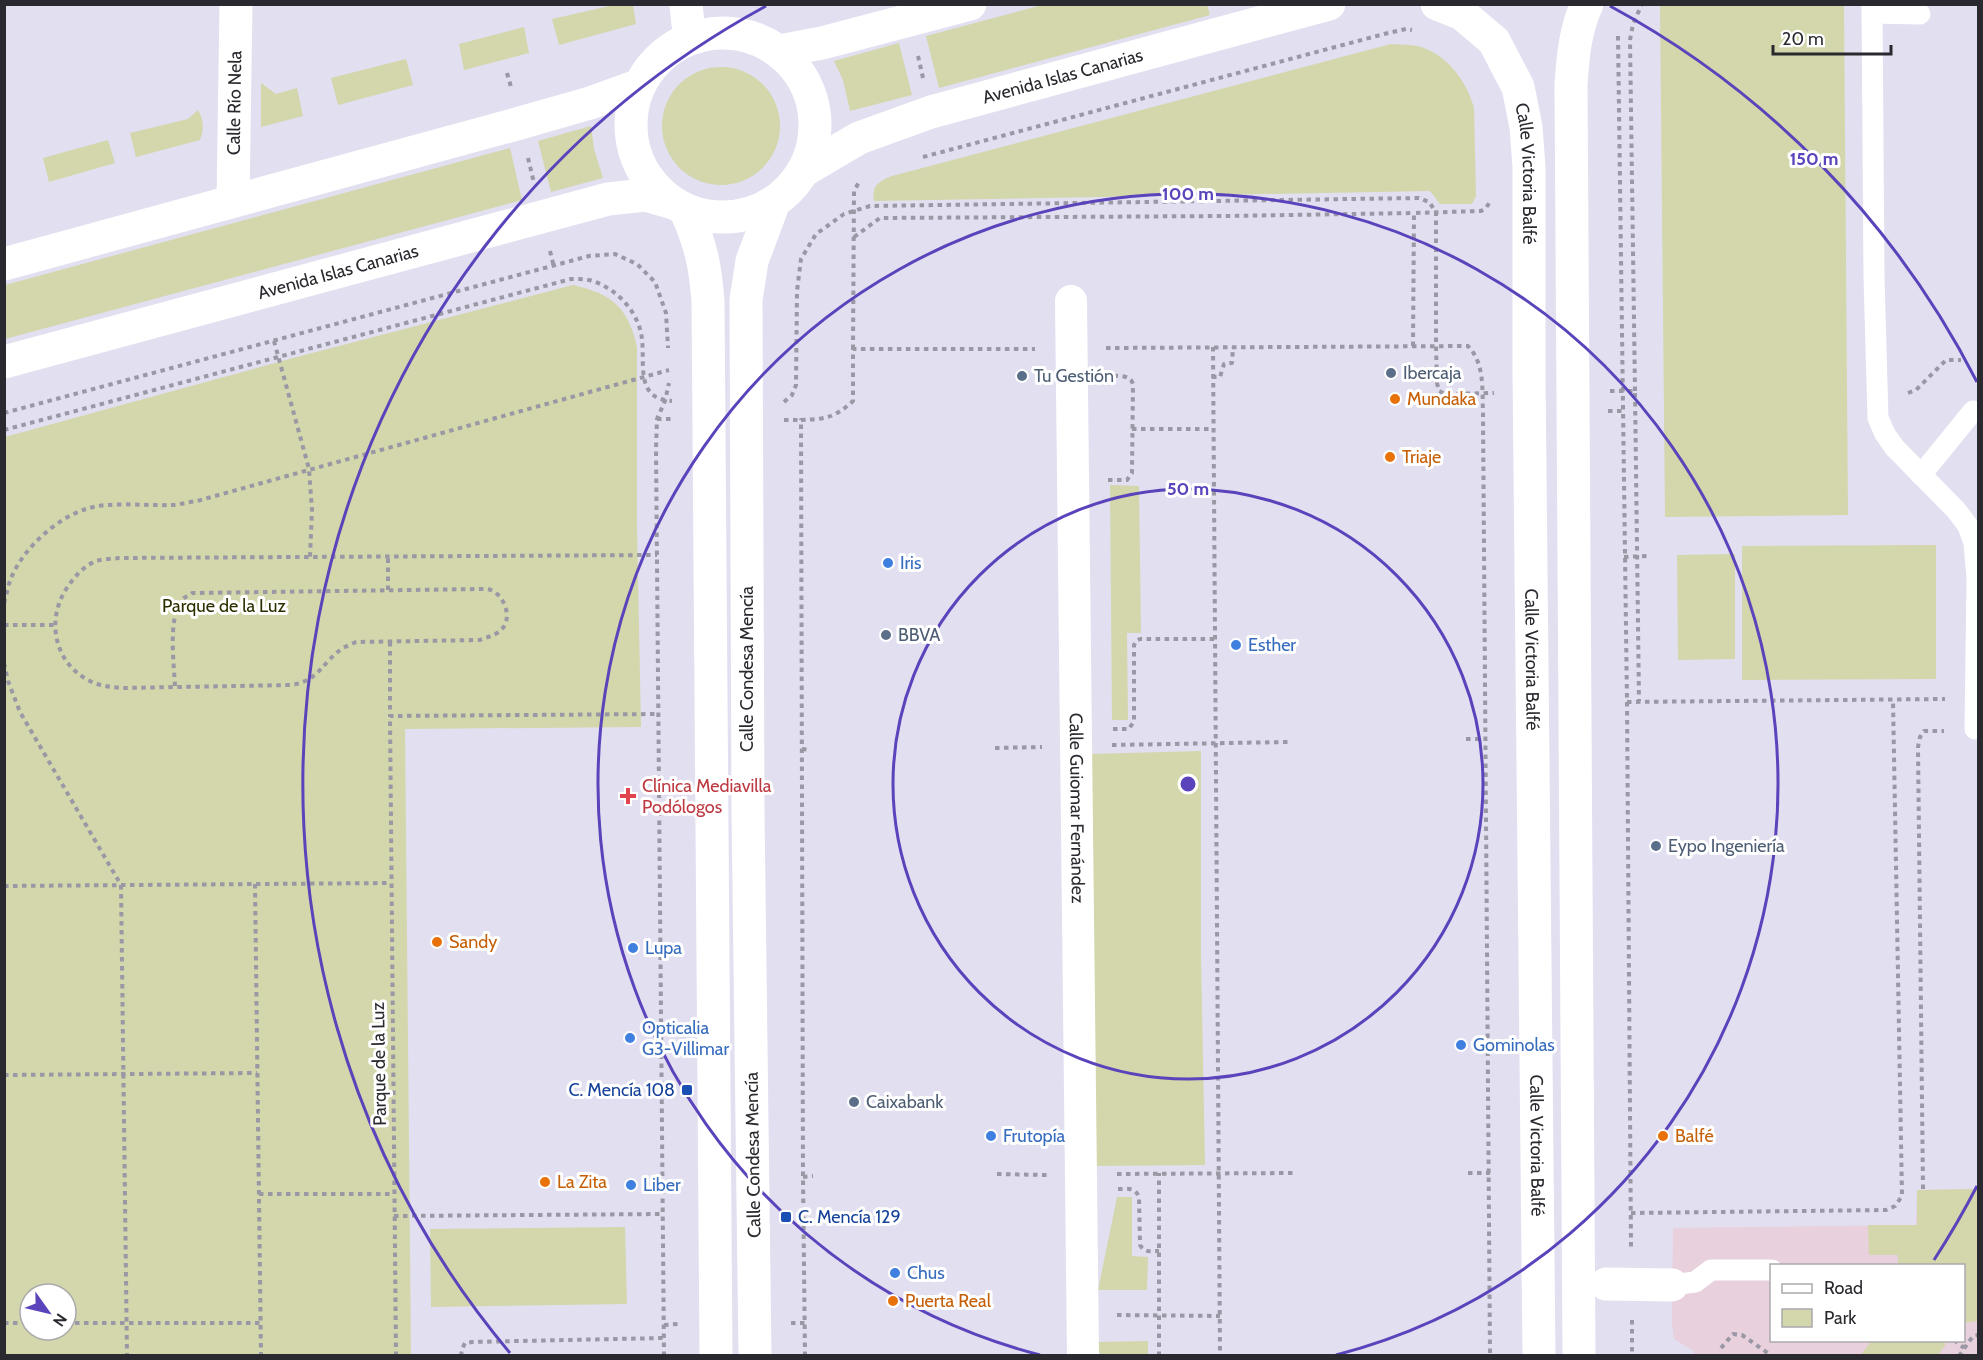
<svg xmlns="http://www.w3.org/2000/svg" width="1983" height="1360" font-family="Cabin,sans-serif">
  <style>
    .education { fill: #e8d0dc; fill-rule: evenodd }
    .green { fill: #d3d7ab; fill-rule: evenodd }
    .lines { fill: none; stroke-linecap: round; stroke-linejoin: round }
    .path { stroke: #9a98a4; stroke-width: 4; stroke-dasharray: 4.5 4.5; stroke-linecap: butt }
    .service { stroke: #fff; stroke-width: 21 }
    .pedestrian { stroke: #fff; stroke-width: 32 }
    .minor { stroke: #fff; stroke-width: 33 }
    .secondary { stroke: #fff; stroke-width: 33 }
    .ring { fill: none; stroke: #5a43bb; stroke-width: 3 }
    .service-dot { fill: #5c6f8a; stroke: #fff; stroke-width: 2 }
    .food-dot { fill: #e8710a; stroke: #fff; stroke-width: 2 }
    .shop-dot { fill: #3f7fe0; stroke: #fff; stroke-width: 2 }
    .health-dot { fill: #e0444e; stroke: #fff; stroke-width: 2 }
    .transit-dot { fill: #1a4fb4; stroke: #fff; stroke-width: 2 }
    .labels { text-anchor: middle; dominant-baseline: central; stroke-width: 6; stroke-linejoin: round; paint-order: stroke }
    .street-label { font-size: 18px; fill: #2a292f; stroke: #fff }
    .service-label { font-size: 18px; fill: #4e5e75; stroke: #fff; text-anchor: start }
    .food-label { font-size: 18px; fill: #c56008; stroke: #fff; text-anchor: start }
    .shop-label { font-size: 18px; fill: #366cbe; stroke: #fff; text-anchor: start }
    .park-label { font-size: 18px; fill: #2d2f00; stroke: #fff }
    .health-label { font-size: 18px; fill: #be3a42; stroke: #fff; text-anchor: start }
    .transit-label { font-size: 18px; fill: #164399; stroke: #fff; text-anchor: end }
    .centre { fill: #5a43bb; stroke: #fff; stroke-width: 3 }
    .ring-label { font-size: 18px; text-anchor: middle; font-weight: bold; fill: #5a43bb; stroke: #fff; stroke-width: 6; stroke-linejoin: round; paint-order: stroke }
  </style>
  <rect width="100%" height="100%" fill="#e2dff0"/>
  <path class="education" d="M1978 1189V1355H1693L1695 1352 1674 1339 1672 1323 1673 1228 1916 1225 1917 1190ZM1772 1266H1964V1340H1772Z"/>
  <g class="green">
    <path d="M614 5H633L636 24 559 45 552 19Z"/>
    <path d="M1042 5H1207L1210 15 939 88 926 36Z"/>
    <path d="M1660 5H1844L1848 515 1665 517Z"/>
    <path d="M524 27 529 53 464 70 459 44Z"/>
    <path d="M899 43 912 95 850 111 843 80 834 61Z"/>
    <path d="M1391 44C1401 45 1414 44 1424 48 1449 57 1468 84 1474 108L1476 196 1472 204H1440L1430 191 874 201C871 186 879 181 892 176Z"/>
    <path d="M406 59 413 85 338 105 331 78Z"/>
    <circle cx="721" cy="126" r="59"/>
    <path d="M261 83 276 94 297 88 303 116 261 127Z"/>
    <path d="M198 110C204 120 204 130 200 140L136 157 130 133 188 119Z"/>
    <path d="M591 126 594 149 603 178 551 192 538 141Z"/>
    <path d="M108 140 115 163 49 182 43 158Z"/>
    <path d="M510 148 522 200 5 339V285Z"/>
    <path d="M573 285C612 294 628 307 637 347V526L641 727 405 729 411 1355H5V437L293 358ZM30 1294H66V1330H30Z"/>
    <path d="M1110 485 1139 486 1141 633H1127L1128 720H1112Z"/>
    <path d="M1936 545V679L1742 680V546Z"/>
    <path d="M1735 554V659L1678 660 1677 555Z"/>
    <path d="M1201 751V957L1205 1165 1093 1166 1090 754Z"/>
    <path d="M1978 1189V1321L1964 1323V1266L1898 1265V1255H1869L1868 1225H1917V1190Z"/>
    <path d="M1117 1197H1132V1256L1148 1257 1147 1290H1098Z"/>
    <path d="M625 1227 627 1304 431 1307 430 1229Z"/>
    <path d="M1148 1341V1355H1100L1097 1342Z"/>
    <path d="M1941 1341 1946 1344 1938 1355H1861L1871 1341Z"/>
  </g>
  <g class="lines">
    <g class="path">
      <path d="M1618 36 1627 702 1631 1247"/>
      <path d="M918 56 923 78"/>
      <path d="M507 73 511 87"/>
      <path d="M923 157 1384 34 1406 29 1412 30"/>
      <path d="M528 158 534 183"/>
      <path d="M854 237 880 218 1227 216 1414 213"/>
      <path d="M550 251 554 267"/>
      <path d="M274 341 309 469 312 510 310 557"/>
      <path d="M1413 346 1414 213 1481 211 1486 208 1491 200"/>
      <path d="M1213 347 1220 1356"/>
      <path d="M1106 348 1468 346C1485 364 1482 389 1483 414L1490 1356"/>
      <path d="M853 349 854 191 859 182"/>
      <path d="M1212 377H1220L1224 364 1232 363 1233 347"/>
      <path d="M1610 391H1635L1639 701"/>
      <path d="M1635 391 1630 40 1633 24 1642 4"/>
      <path d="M1908 393 1916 390 1946 360H1961"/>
      <path d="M784 402 792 395 796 385 797 291 801 259 816 234 826 227 844 214 870 206 1419 198 1429 202 1436 212V346L1437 383 1439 391 1445 394 1494 393"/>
      <path d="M1608 411H1623"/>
      <path d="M4 413 589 256 615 254 637 264 655 282 666 313 668 348"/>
      <path d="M657 419H671"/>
      <path d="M784 420H801"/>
      <path d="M1132 429H1213"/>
      <path d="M4 430 571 279C577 279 583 279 589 280 616 287 639 312 642 339 645 365 635 399 672 401"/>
      <path d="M1108 480H1127L1132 473 1133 384C1130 374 1118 376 1108 376"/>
      <path d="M1624 557 1647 556"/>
      <path d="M388 590V556"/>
      <path d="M4 603C7 594 8 584 12 576 24 548 57 518 86 509 109 501 145 506 170 505 179 505 188 502 197 501L669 370"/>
      <path d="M4 625H54"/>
      <path d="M390 642V716"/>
      <path d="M4 663 8 681 20 712 121 885 127 1356"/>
      <path d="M175 686C174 664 168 620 181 601 184 597 188 596 192 593L482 589C485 589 488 589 491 590 505 596 513 619 501 630 495 636 487 637 480 640L356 642C352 644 347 646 343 648 322 662 320 680 292 685L122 688C111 687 100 686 90 681 53 663 45 617 69 585 76 575 84 566 96 561 103 559 112 559 119 558L657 555"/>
      <path d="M1627 702 1945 699"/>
      <path d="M1113 729H1129L1134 721V645L1136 641 1140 639H1215"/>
      <path d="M1466 739H1486"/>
      <path d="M1112 745 1288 742"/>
      <path d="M995 748 1042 747"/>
      <path d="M802 749 811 750"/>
      <path d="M255 884 261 1356"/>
      <path d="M4 886 390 883"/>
      <path d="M4 1075 257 1073"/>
      <path d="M1468 1173H1490"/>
      <path d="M997 1174 1047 1175"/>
      <path d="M1117 1174 1293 1173"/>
      <path d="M803 1177 813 1176"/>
      <path d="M1118 1189C1127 1189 1135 1187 1139 1197L1140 1245C1145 1253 1150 1251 1159 1251"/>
      <path d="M1923 1189 1918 747 1920 737 1924 731H1944"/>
      <path d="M259 1194H394"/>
      <path d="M1631 1213 1886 1210 1895 1206 1902 1196 1893 700"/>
      <path d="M394 1216 663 1214"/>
      <path d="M1117 1315 1220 1316"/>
      <path d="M1632 1320V1356"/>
      <path d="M4 1323H30"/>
      <path d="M66 1323H260"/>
      <path d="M791 1323H805"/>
      <path d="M664 1325 678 1324"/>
      <path d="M1954 1340 1964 1348"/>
      <path d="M1721 1348 1733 1334 1742 1335 1772 1356"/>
      <path d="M396 1356 390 716 658 714"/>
      <path d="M461 1356 462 1349 465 1343 472 1342 664 1338"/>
      <path d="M664 1356 656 449 657 419 665 401 669 383"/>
      <path d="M805 1356 803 1177 801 420C826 419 834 418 853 401V349H1035"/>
      <path d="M1159 1356V1173"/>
      <path d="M1959 1356 1973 1336 1978 1335"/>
    </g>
    <g class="service">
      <path d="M1872 4 1874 278 1878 418 1885 434 1895 448 1956 510 1968 526 1974 543 1977 578 1975 729"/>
      <path d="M1872 13 1920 14"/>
      <path d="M1921 475 1973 411"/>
      <path d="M1672 1285 1695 1282 1711 1270H1772"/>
    </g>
    <path class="pedestrian" id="s1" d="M1071 301 1083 1356"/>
    <g class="minor">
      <path d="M686 4 688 24 697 37"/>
      <path id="s2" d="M1437 4 1462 14 1494 41 1518 87 1526 127 1529 167V372L1539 1356"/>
      <path id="s3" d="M233 201 236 4"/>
      <path d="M686 211C701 245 705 264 708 301L716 1356"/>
      <path d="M1606 1284 1672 1285"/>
      <path d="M755 1356 748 812 746 300 752 261 774 202"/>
      <path d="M1579 1356 1571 84C1573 57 1575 30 1587 4"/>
    </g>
    <g class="secondary">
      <circle cx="723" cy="125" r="92"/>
      <path d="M779 51 822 43 970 4"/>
      <path id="s4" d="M803 171 859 138 931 112 1329 4"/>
      <path d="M4 264 520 123 590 103 640 85"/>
      <path id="s5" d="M4 362 608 199 645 195 673 203"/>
    </g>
  </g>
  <g class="ring">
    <circle cx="1188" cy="784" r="295"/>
    <path d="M1040 1355A590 590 0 1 1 1336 1355"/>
    <path d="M1977 1186A885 885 0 0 1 1934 1260M510 1353A885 885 0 0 1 766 6M1610 6A885 885 0 0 1 1977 382"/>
  </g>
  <g class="service-dot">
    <circle cx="1391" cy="373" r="6"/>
    <circle cx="1022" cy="376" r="6"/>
    <circle cx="886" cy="635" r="6"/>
    <circle cx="1656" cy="846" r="6"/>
    <circle cx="854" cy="1102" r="6"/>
  </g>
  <g class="food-dot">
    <circle cx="1395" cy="399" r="6"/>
    <circle cx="1390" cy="457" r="6"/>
    <circle cx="437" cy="942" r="6"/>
    <circle cx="1663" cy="1136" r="6"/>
    <circle cx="545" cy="1182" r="6"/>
    <circle cx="893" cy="1301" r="6"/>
  </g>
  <g class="shop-dot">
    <circle cx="888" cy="563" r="6"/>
    <circle cx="1236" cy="645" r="6"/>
    <circle cx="633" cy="948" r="6"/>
    <circle cx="630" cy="1038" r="6"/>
    <circle cx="1461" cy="1045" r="6"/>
    <circle cx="991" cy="1136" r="6"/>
    <circle cx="631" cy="1185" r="6"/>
    <circle cx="895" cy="1273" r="6"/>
  </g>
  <path class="health-dot" d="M625 787h6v6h6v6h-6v6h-6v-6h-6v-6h6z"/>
  <g class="transit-dot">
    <rect x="681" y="1084" width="12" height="12" rx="3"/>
    <rect x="780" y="1211" width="12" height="12" rx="3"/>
  </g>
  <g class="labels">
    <g class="street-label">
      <text stroke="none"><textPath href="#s4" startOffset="278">Avenida Islas Canarias</textPath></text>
      <text stroke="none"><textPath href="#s3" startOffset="98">Calle Río Nela</textPath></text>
      <text stroke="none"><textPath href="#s2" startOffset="208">Calle Victoria Balfé</textPath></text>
      <text stroke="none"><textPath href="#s5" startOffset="346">Avenida Islas Canarias</textPath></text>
      <text stroke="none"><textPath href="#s2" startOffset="694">Calle Victoria Balfé</textPath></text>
      <text transform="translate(747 669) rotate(-90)">Calle Condesa Mencía</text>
      <text stroke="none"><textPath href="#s1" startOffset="507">Calle Guiomar Fernández</textPath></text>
      <text transform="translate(379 1064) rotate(-91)">Parque de la Luz</text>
      <text stroke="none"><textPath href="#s2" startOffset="1180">Calle Victoria Balfé</textPath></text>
      <text transform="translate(753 1155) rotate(-91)">Calle Condesa Mencía</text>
    </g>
    <g class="service-label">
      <text x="1403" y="373">Ibercaja</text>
      <text x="1034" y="376">Tu Gestión</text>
      <text x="898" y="635">BBVA</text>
      <text x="1668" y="846">Eypo Ingeniería</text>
      <text x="866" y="1102">Caixabank</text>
    </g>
    <g class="food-label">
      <text x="1407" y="399">Mundaka</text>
      <text x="1402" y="457">Triaje</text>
      <text x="449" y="942">Sandy</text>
      <text x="1675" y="1136">Balfé</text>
      <text x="557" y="1182">La Zita</text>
      <text x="905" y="1301">Puerta Real</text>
    </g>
    <g class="shop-label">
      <text x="900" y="563">Iris</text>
      <text x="1248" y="645">Esther</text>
      <text x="645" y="948">Lupa</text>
      <text x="642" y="1028">Opticalia<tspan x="642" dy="21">G3-Villimar</tspan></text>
      <text x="1473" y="1045">Gominolas</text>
      <text x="1003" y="1136">Frutopía</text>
      <text x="643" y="1185">Liber</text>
      <text x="907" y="1273">Chus</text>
    </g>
    <g class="park-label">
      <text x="224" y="606">Parque de la Luz</text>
    </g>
    <g class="health-label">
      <text x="642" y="786">Clínica Mediavilla<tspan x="642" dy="21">Podólogos</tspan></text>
    </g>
    <g class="transit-label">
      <text x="675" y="1090">C. Mencía 108</text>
      <text x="798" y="1217" text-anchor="start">C. Mencía 129</text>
    </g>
  </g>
  <circle cx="1188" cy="784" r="9" class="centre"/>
  <g class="ring-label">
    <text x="1814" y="165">150 m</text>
    <text x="1188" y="200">100 m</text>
    <text x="1188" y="495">50 m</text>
  </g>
  <rect width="1983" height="1360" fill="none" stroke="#2a292f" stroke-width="12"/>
  <rect x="1770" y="1264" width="195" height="78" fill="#ffffff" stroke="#aaa9ac" stroke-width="1.5"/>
  <rect x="1782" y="1284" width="30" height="9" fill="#ffffff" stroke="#aaa9ac" stroke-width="1.5"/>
  <text x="1824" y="1294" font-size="18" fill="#2a292f">Road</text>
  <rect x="1782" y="1309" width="30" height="18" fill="#d3d7ab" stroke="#aaa9ac" stroke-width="1.5"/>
  <text x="1824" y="1324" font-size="18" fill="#2a292f">Park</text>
  <g transform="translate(48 1312) rotate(124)"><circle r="28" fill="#ffffff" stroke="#aaa9ac" stroke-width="1.5"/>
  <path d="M0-4.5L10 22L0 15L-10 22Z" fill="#5a43bb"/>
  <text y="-9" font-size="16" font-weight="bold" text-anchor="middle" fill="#2a292f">N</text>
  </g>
  <path d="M1773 45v9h118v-9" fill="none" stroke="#2a292f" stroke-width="3"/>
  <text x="1782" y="45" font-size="18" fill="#2a292f" stroke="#ffffff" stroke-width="4.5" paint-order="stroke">20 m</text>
</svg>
